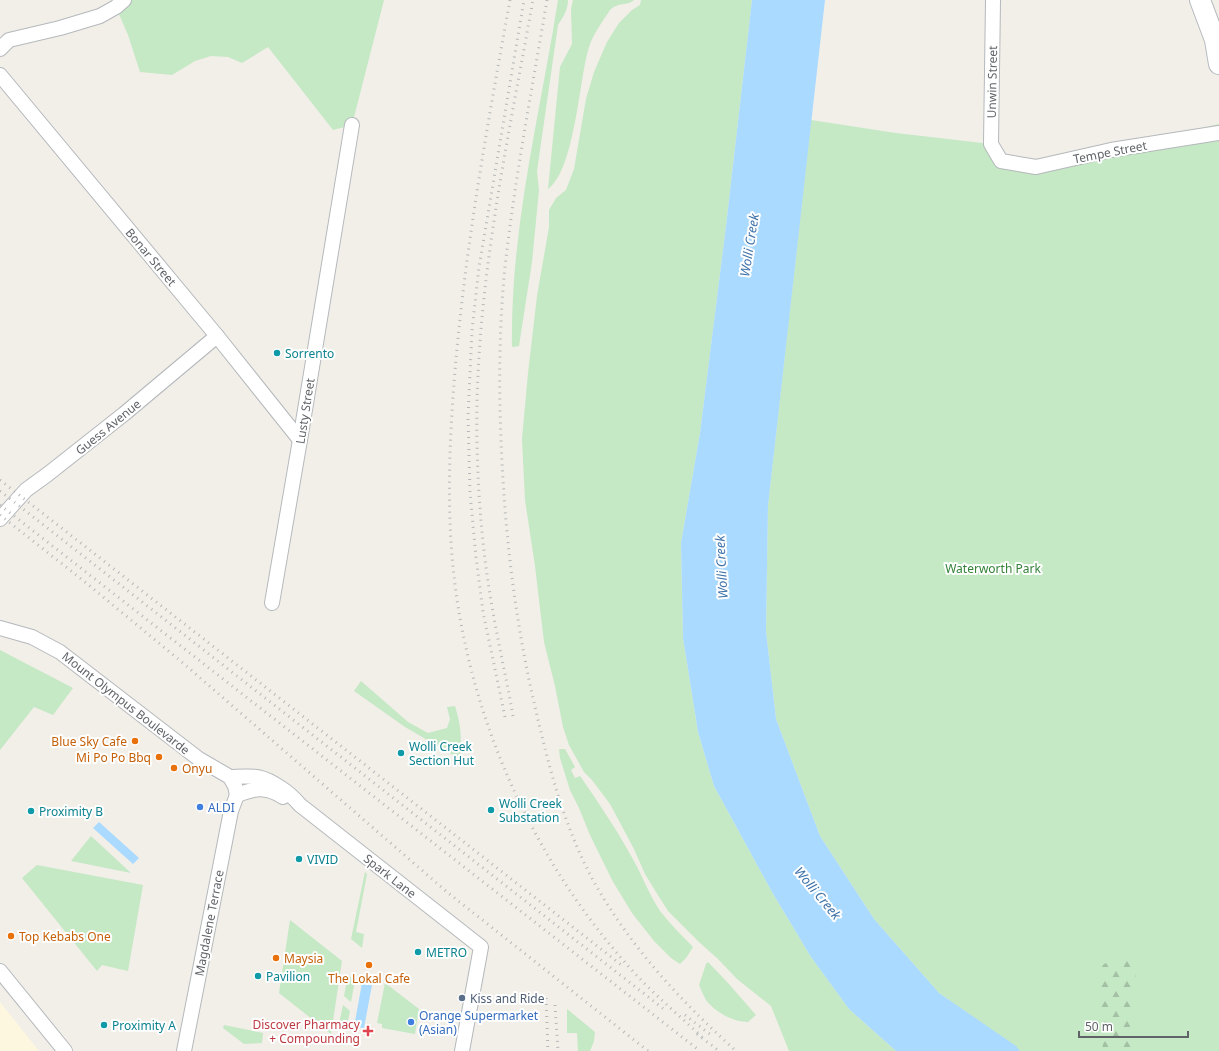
<svg xmlns="http://www.w3.org/2000/svg" width="1219" height="1051" font-family="'Noto Sans',sans-serif">
  <style>
    .commercial { fill: #fef7e0 }
    .green { fill: #c5e8c5 }
    .forest { fill: url(#forest-firs) }
    .water { fill: #aadaff }
    .lines { fill: none; stroke-linecap: round; stroke-linejoin: round }
    .street-casing { stroke: #b5b8bc; stroke-width: 16 }
    .secondary-casing { stroke: #b6babf; stroke-width: 22 }
    .street { stroke: #fff; stroke-width: 14 }
    .secondary { stroke: #fff; stroke-width: 20 }
    .rail { stroke: #b6b7b8; stroke-width: 3; stroke-dasharray: 1 5; stroke-linecap: butt }
    .culture-dot { fill: #0f9aa8; stroke: #fff; stroke-width: 1.5 }
    .food-dot { fill: #e8710a; stroke: #fff; stroke-width: 1.5 }
    .shop-dot { fill: #3f7fe0; stroke: #fff; stroke-width: 1.5 }
    .service-dot { fill: #5c6f8a; stroke: #fff; stroke-width: 1.5 }
    .health-dot { fill: #e0444e; stroke: #fff; stroke-width: 1.5 }
    .labels { text-anchor: middle; dominant-baseline: central; stroke-width: 4; stroke-linejoin: round; paint-order: stroke }
    .street-label { font-size: 12px; fill: #5f6368; stroke: #fff }
    .culture-label { font-size: 12px; fill: #0d838f; stroke: #fff; text-anchor: start }
    .park-label { font-size: 12px; fill: #348238; stroke: #fff }
    .food-label { font-size: 12px; fill: #c56008; stroke: #fff; text-anchor: start }
    .shop-label { font-size: 12px; fill: #366cbe; stroke: #fff; text-anchor: start }
    .service-label { font-size: 12px; fill: #4e5e75; stroke: #fff; text-anchor: start }
    .health-label { font-size: 12px; fill: #be3a42; stroke: #fff; text-anchor: end }
    .water-label { font-size: 13px; font-style: italic; fill: #4174aa; stroke: #fff }
  </style>
  <defs>
    <pattern id="forest-firs" width="22" height="20" patternUnits="userSpaceOnUse"><rect width="22" height="20" fill="#c5e8c5"/><path d="M5 1l3.5 6h-7zM16 11l3.5 6h-7z" fill="#a3c0a4"/></pattern>
  </defs>
  <rect width="100%" height="100%" fill="#f1efe8"/>
  <path class="commercial" d="M0 1002 39 1051H0Z"/>
  <g class="green">
    <path d="M124 0H384L352 125 333 130 268 47 242 63 228 57 211 56 195 61 172 75 140 72 128 35 116 7Z"/>
    <path d="M558 0H568C568 10 563 17 558 25L537 171 539 190 532 262 519 346 512 347C510 229 540 115 558 0Z"/>
    <path d="M573 0H634C626 7 620 1 610 10 603 21 593 34 589 47 579 79 575 170 548 189L560 67 572 44 571 9Z"/>
    <path d="M641 0H752L726 226 700 433 681 543 683 638 698 732 714 786 772 892 811 957 849 1009 896 1051H789L771 1006 737 979 718 959 700 943 668 911 656 892 645 874 634 849 610 804 592 780 584 772 569 745 563 727 555 686 544 642 535 566 525 500 522 439 528 373 537 296 549 227V210L556 198 566 190 574 169 586 99 594 72 607 42 619 23 632 10 640 5Z"/>
    <path d="M811 120 896 133 991 144 1001 161 1036 167 1219 124V1051H1020L1015 1046 939 993 874 919 820 836 776 719 766 631 768 506Z"/>
    <path d="M0 650 73 688 53 715 34 707 0 750Z"/>
    <path d="M361 681 408 722 428 733 447 728 450 719 447 707 455 706C461 725 462 739 460 759L405 727 354 691Z"/>
    <path d="M559 749H565L575 767 571 770 575 778 580 776C598 802 615 827 630 854 641 872 648 893 660 911 670 924 682 936 693 947L686 958 680 964 671 958 654 941 632 913 612 880 590 835 579 808 570 790 560 758Z"/>
    <path d="M91 836 131 873 71 861Z"/>
    <path d="M37 865 143 885 128 971 102 965 97 971 22 878Z"/>
    <path d="M365 872 367 874 356 932 364 934 362 948 351 939Z"/>
    <path d="M290 920 342 961 331 1034 279 993Z"/>
    <path d="M708 962 728 983 756 1015 748 1022C733 1022 715 1012 706 1000 703 995 701 989 699 985L706 964Z"/>
    <path d="M348 975 355 980 351 1002 344 996Z"/>
    <path d="M385 983 419 1009 415 1034 382 1028V1024L377 1023Z"/>
    <path d="M343 1005 350 1011 346 1030 339 1024Z"/>
    <path d="M567 1009 595 1032 594 1041 590 1051H578L577 1033H567Z"/>
    <path d="M224 1025 263 1033 262 1043 244 1044 223 1028Z"/>
  </g>
  <path class="forest" d="M1121 957 1130 959 1134 963 1136 973 1133 986 1130 1029 1137 1051H1103L1098 971 1104 964Z"/>
  <g class="water">
    <path d="M752 0H825L768 506 766 631 776 719 820 836 874 919 939 993 1016 1046 1020 1051H896L849 1009 811 957 772 892 714 786 698 732 683 638 681 543 700 433 726 226Z"/>
    <path d="M99 822 139 858 133 864 93 828Z"/>
    <path d="M362 983 372 985 364 1028 354 1027Z"/>
  </g>
  <g class="lines">
    <defs>
      <g id="street">
        <path d="M993 0 991 144 1001 161 1036 167 1111 150 1219 133"/>
        <path d="M0 49 9 40 60 28 100 16 116 7 124 0"/>
        <path d="M0 75 217 336 300 440"/>
        <path d="M0 519 26 490 48 474 124 414 217 336"/>
        <path d="M272 603 300 440 352 125"/>
        <path d="M0 628 32 637 60 652 199 759 230 777 235 786 237 795"/>
        <path d="M230 777C253 776 261 774 281 788 289 793 294 798 300 805L481 947 462 1051"/>
        <path d="M237 795C255 788 266 786 283 797"/>
        <path d="M0 971 65 1051"/>
        <path d="M184 1051 231 811 237 795"/>
      </g>
      <path id="secondary" d="M1200 0 1215 40 1219 64"/>
    </defs>
    <use href="#street" class="street-casing"/>
    <use href="#secondary" class="secondary-casing"/>
    <use href="#street" class="street"/>
    <use href="#secondary" class="secondary"/>
    <g class="rail">
      <path d="M510 0C487 127 464 254 454 383 448 461 446 540 460 618 478 719 518 816 577 901 597 930 620 958 644 983 663 1002 683 1019 702 1037"/>
      <path d="M547 0C532 89 515 177 505 267 497 347 499 428 505 509 510 572 519 636 533 698 548 764 564 830 598 889 635 952 682 1002 736 1051"/>
      <path d="M0 480 624 967"/>
      <path d="M0 491 665 1010"/>
      <path d="M0 505 700 1051"/>
      <path d="M0 515 85 582 183 663 447 892 648 1051"/>
      <path d="M513 716C507 681 499 647 493 612 483 557 478 499 477 442 474 294 507 145 533 0"/>
      <path d="M505 717 483 612 476 557 470 493 468 417 472 330 479 267 524 0"/>
      <path d="M546 998 548 1051"/>
      <path d="M555 1005 558 1051"/>
      <path d="M685 1015 711 1035"/>
      <path d="M697 1034 719 1051"/>
    </g>
  </g>
  <g class="culture-dot">
    <circle cx="277" cy="353" r="4"/>
    <circle cx="401" cy="753" r="4"/>
    <circle cx="491" cy="810" r="4"/>
    <circle cx="31" cy="811" r="4"/>
    <circle cx="299" cy="859" r="4"/>
    <circle cx="418" cy="952" r="4"/>
    <circle cx="258" cy="976" r="4"/>
    <circle cx="104" cy="1025" r="4"/>
  </g>
  <g class="food-dot">
    <circle cx="135" cy="741" r="4"/>
    <circle cx="159" cy="757" r="4"/>
    <circle cx="174" cy="768" r="4"/>
    <circle cx="11" cy="936" r="4"/>
    <circle cx="276" cy="958" r="4"/>
    <circle cx="369" cy="965" r="4"/>
  </g>
  <g class="shop-dot">
    <circle cx="200" cy="807" r="4"/>
    <circle cx="411" cy="1022" r="4"/>
  </g>
  <circle class="service-dot" cx="462" cy="998" r="4"/>
  <path class="health-dot" d="M366 1025h4v4h4v4h-4v4h-4v-4h-4v-4h4z"/>
  <g class="labels">
    <g class="street-label">
      <text transform="translate(992 82) rotate(-89)">Unwin Street</text>
      <text transform="translate(1110 152) rotate(-11)">Tempe Street</text>
      <text transform="translate(151 257) rotate(50)">Bonar Street</text>
      <text transform="translate(305 411) rotate(-81)">Lusty Street</text>
      <text transform="translate(108 427) rotate(-39)">Guess Avenue</text>
      <text transform="translate(126 703) rotate(38)">Mount Olympus Boulevarde</text>
      <text transform="translate(390 876) rotate(38)">Spark Lane</text>
      <text transform="translate(209 923) rotate(-79)">Magdalene Terrace</text>
    </g>
    <g class="culture-label">
      <text x="285" y="353">Sorrento</text>
      <text x="409" y="746">Wolli Creek<tspan x="409" dy="14">Section Hut</tspan></text>
      <text x="499" y="803">Wolli Creek<tspan x="499" dy="14">Substation</tspan></text>
      <text x="39" y="811">Proximity B</text>
      <text x="307" y="859">VIVID</text>
      <text x="426" y="952">METRO</text>
      <text x="266" y="976">Pavilion</text>
      <text x="112" y="1025">Proximity A</text>
    </g>
    <g class="park-label">
      <text x="993" y="568">Waterworth Park</text>
    </g>
    <g class="food-label">
      <text x="127" y="741" text-anchor="end">Blue Sky Cafe</text>
      <text x="151" y="757" text-anchor="end">Mi Po Po Bbq</text>
      <text x="182" y="768">Onyu</text>
      <text x="19" y="936">Top Kebabs One</text>
      <text x="284" y="958">Maysia</text>
      <text x="369" y="978" text-anchor="middle">The Lokal Cafe</text>
    </g>
    <g class="shop-label">
      <text x="208" y="807">ALDI</text>
      <text x="419" y="1015">Orange Supermarket<tspan x="419" dy="14">(Asian)</tspan></text>
    </g>
    <g class="service-label">
      <text x="470" y="998">Kiss and Ride</text>
    </g>
    <g class="health-label">
      <text x="360" y="1024">Discover Pharmacy<tspan x="360" dy="14">+ Compounding</tspan></text>
    </g>
    <g class="water-label">
      <text transform="translate(749 245) rotate(-81)">Wolli Creek</text>
      <text transform="translate(721 567) rotate(-93)">Wolli Creek</text>
      <text transform="translate(818 893) rotate(50)">Wolli Creek</text>
    </g>
  </g>
  <path d="M1079 1031v6h109v-6" fill="none" stroke="#5f6368" stroke-width="2"/>
  <text x="1085" y="1031" font-size="12" fill="#5f6368" stroke="#ffffff" stroke-width="3" paint-order="stroke">50 m</text>
</svg>
